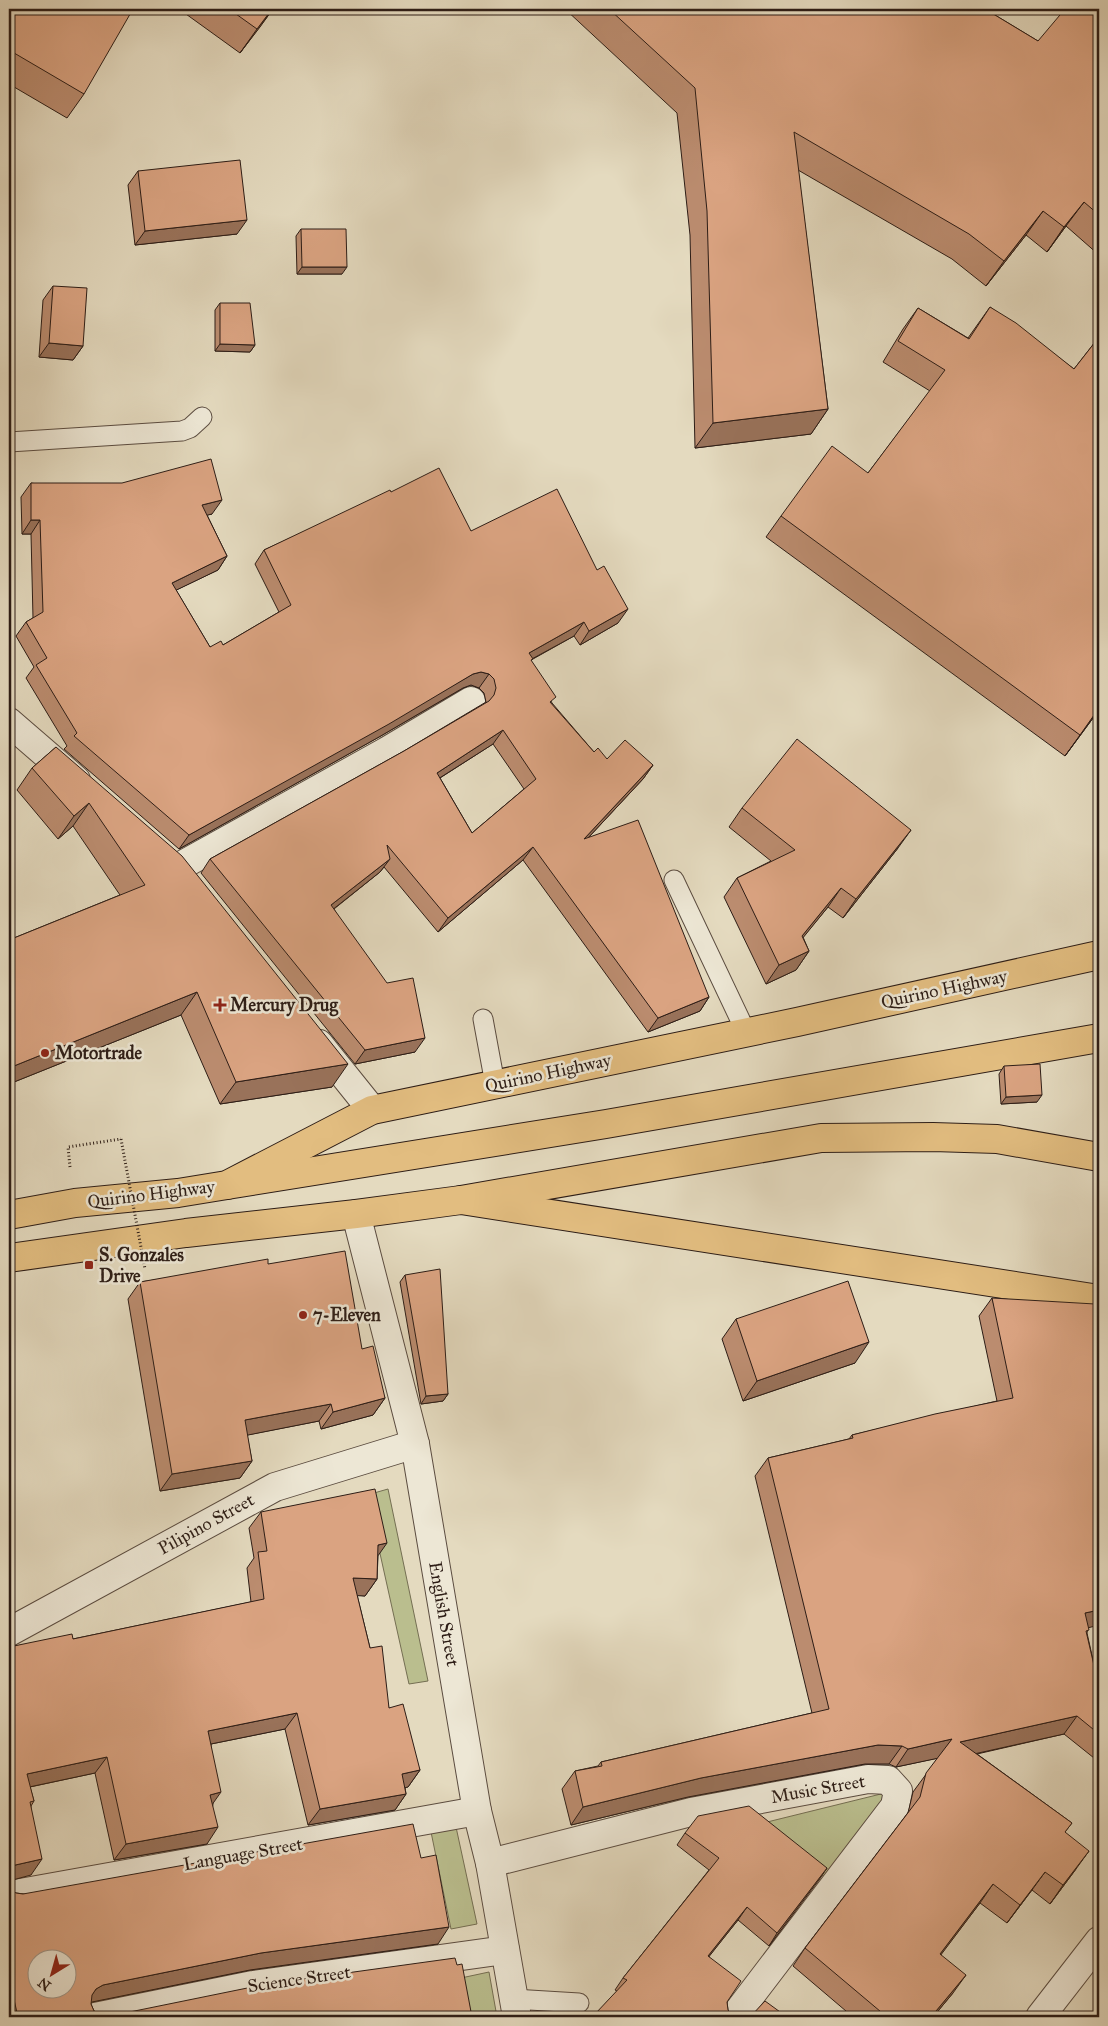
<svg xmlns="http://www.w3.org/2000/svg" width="1108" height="2026" font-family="'IM FELL Great Primer',serif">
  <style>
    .green { fill: #babe8e; stroke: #746e52 }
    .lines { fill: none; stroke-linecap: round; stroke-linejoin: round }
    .service-casing { stroke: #5b4c40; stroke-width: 21 }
    .minor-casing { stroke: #5b4c40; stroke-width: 30 }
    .tertiary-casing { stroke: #5b4c40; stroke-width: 30 }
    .primary-casing { stroke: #2d1d16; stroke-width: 30 }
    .trunk-casing { stroke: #2d1d16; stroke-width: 30 }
    .path { stroke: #2d1d16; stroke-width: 3; stroke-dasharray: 1 2.5; stroke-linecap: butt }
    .service { stroke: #ede7d5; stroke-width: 19 }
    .minor { stroke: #ede7d5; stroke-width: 28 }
    .tertiary { stroke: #ede7d5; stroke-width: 28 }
    .primary { stroke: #e2bd80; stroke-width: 28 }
    .trunk { stroke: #e2bd80; stroke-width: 28 }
    .path-bridge { stroke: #2d1d16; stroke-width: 3; stroke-dasharray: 1 2.5; stroke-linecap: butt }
    .wall { fill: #bb8c6f; stroke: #2d1d16; fill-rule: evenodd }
    .shaded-wall { fill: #99725a; stroke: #2d1d16 }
    .building { fill: #daa381; stroke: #2d1d16; fill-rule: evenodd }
    .poi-dot { fill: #8f2418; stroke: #ede7d5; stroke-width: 2 }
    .labels { text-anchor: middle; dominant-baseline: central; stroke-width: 5; stroke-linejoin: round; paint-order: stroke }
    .street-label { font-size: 18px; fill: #2d1d16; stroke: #ede7d5 }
    .poi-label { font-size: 18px; font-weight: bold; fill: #2d1d16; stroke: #ede7d5; text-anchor: start }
  </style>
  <rect width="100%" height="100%" fill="#e4dabf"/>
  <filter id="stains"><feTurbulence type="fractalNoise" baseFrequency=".004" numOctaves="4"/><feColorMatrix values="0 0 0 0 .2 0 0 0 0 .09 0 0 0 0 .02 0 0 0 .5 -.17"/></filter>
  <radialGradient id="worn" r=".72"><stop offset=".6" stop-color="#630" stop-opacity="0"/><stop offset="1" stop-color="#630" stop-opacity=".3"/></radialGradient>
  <g class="green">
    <path d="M388 1489 428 1681 409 1684 367 1495Z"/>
    <path d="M893 1791 831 1882 755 1825Z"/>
    <path d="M456 1827 477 1924 451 1929 431 1832Z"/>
    <path d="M489 1972 497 2017H469L461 1978Z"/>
  </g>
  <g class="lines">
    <defs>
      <g id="service">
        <path d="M9 442 182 431 190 428 202 417"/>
        <path d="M674 880 746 1032"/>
        <path d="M483 1019 495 1084"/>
        <path d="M513 1999 579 2003"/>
      </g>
      <g id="minor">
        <path d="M9 722 76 780"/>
        <path d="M177 868 387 751 471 701"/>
        <path d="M319 1044 372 1110"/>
        <path d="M356 1214 415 1444 477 1811 490 1863 517 2017"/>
        <path d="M9 1632 275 1487 415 1444"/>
        <path d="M490 1863 691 1812 868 1779 888 1780 898 1791 895 1806 734 2017"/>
        <path d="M9 1895 477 1811"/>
        <path d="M95 2017 253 1985 505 1950"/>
      </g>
      <path id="tertiary" d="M1040 2017 1099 1941"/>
      <g id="primary">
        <path d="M9 1215 75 1203 178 1193 227 1185 372 1110 797 1022 1099 955"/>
        <path d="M9 1258 186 1233 356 1214 461 1200 1099 1299"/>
      </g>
      <g id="trunk">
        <path d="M227 1185 606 1124 1099 1038"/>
        <path d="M461 1200 821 1138 933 1137 997 1139 1099 1157"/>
      </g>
    </defs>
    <use href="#service" class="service-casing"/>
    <use href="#minor" class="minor-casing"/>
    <use href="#tertiary" class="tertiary-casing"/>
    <use href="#primary" class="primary-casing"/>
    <use href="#trunk" class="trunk-casing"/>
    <path class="path" d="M70 1167 68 1147 121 1139"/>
    <use href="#service" class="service"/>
    <use href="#minor" class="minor"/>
    <use href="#tertiary" class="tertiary"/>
    <use href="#primary" class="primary"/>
    <use href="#trunk" class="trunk"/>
    <path class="path-bridge" d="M121 1139 145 1269"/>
  </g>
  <g class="wall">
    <path d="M9 9 84 94 67 118 9 84Z"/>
    <path d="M179 9H273L240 53Z"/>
    <path d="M565 9H985L1038 41 1099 9V255L1066 226 1047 252 1026 235 986 286 952 259 798 170 828 409 811 434 695 448 690 235 677 113Z"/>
    <path d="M138 171 237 234 135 245 128 185Z"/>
    <path d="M301 229 342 274H297L296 236Z"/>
    <path d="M53 286 83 346 73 360 39 357 43 300Z"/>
    <path d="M220 303 255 345 250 352 215 351V310Z"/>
    <path d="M990 307 1074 369 1099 337V710L1065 756 766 537 781 516 868 473 930 391 883 362 903 329 918 308 968 338Z"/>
    <path d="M31 483 212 514 207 515 227 556 218 570 176 590 210 647 223 645 279 612 255 564 264 550 391 492 471 531 618 623 580 645 574 636 533 659 531 661 552 703 594 752 607 759 653 765 643 779 589 837 709 997 700 1011 648 1032 523 860 438 932 384 867 380 872 334 909 415 1052 355 1064 201 873 210 859 404 751 486 702 484 693 479 688 471 685 463 688 379 737 179 849 64 749 67 746 26 678 34 667 16 636 26 622 33 618 31 534H22L21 497ZM493 744 524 789 472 833 440 778Z"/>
    <path d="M56 747 332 1087 220 1104 181 1015 9 1084V940L120 895 73 826 58 839 17 790 32 768Z"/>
    <path d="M742 808 898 848 843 918 828 907 803 937 809 951 796 970 766 984 724 897 737 878 771 861 729 827Z"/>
    <path d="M1004 1066 1037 1102 1001 1104 999 1074Z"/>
    <path d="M268 1264 362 1349 385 1398 373 1415 321 1429 319 1421 247 1435 252 1461 240 1478 160 1491 128 1299 140 1282Z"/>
    <path d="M405 1275 448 1394 443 1401 421 1404 400 1282Z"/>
    <path d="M992 1298 1088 1628 1087 1633 1099 1687V1762L1064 1734 977 1754 1072 1823 1065 1832 1076 1869 1050 1904 1032 1890 1007 1923 980 1903 941 1954 953 1993 933 2017H853L793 1966 805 1948 908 1813 913 1792 938 1758 896 1767 889 1764H865L688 1797 571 1825 562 1789 575 1771 598 1766 601 1762 812 1713 755 1476 768 1458 849 1439 852 1435 997 1401 979 1316Z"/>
    <path d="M736 1319 855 1363 743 1401 722 1339Z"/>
    <path d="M261 1512 378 1556 377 1579 365 1596 357 1595 370 1648 389 1708 420 1770 408 1787H405L406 1794 395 1810 308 1825 285 1729 211 1744 213 1804 207 1844 114 1860 95 1773 30 1787 34 1801 31 1806V1875L9 1647 73 1639 251 1602 247 1568 254 1558 249 1528Z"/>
    <path d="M685 1833 827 1868 769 1946 738 1920 709 1956 727 2002 728 2010 733 2017H734H593L617 1991 615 1990 623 1978 709 1870 677 1845Z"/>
    <path d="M9 1889 16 1893 438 1944 250 1970 91 2002V2004L94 2011 101 2015 110 2016 457 1965 472 2017H9Z"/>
  </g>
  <g class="shaded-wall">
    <path d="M273 9 260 27 240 53 257 29Z"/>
    <path d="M1084 202 1066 226 1047 252 1064 227Z"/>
    <path d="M1043 211 1026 235 986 286 1004 261Z"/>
    <path d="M247 220 237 234 135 245 145 231Z"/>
    <path d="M302 267H347L342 274H297Z"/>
    <path d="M49 343 83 346 73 360 39 357Z"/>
    <path d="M220 344 255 345 250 352 215 351Z"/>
    <path d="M828 409 811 434 695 448 713 423Z"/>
    <path d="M222 500 212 514 192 519 202 505Z"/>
    <path d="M31 520H40L31 534H22Z"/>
    <path d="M227 556 218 570 162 597 172 583Z"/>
    <path d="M628 609 618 623 580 645 589 631Z"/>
    <path d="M584 622 574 636 519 666 529 653Z"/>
    <path d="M481 672 489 674 479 688 471 685 463 688 379 737 179 849 189 835 473 674Z"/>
    <path d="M1099 708V710L1065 756 1080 735Z"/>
    <path d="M503 730 493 744 427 786 437 773Z"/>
    <path d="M653 765 643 779 574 853 584 839Z"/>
    <path d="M89 803 73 826 58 839 74 816Z"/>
    <path d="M911 830 898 848 843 918 856 899Z"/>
    <path d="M533 847 523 860 438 932 448 918Z"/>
    <path d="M390 859 380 872 322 918 331 905Z"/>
    <path d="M841 888 828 907 789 955 802 936Z"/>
    <path d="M809 951 796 970 766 984 779 965Z"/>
    <path d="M197 992 181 1015 9 1084V1068Z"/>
    <path d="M709 997 700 1011 648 1032 658 1018Z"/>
    <path d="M425 1038 415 1052 355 1064 365 1050Z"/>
    <path d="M348 1064 332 1087 220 1104 236 1082Z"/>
    <path d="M1042 1095 1037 1102 1001 1104 1006 1097Z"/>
    <path d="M869 1342 855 1363 743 1401 757 1381Z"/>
    <path d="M448 1394 443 1401 421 1404 426 1396Z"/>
    <path d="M385 1398 373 1415 321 1429 333 1412Z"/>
    <path d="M331 1404 319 1421 233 1438 245 1420Z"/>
    <path d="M252 1461 240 1478 160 1491 172 1474Z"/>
    <path d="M387 1543 375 1560 378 1545Z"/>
    <path d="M353 1578 377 1579 365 1596 342 1595Z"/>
    <path d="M1099 1610V1625L1072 1632 1085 1613Z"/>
    <path d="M297 1713 285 1729 196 1747 208 1731Z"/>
    <path d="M1077 1716 1064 1734 947 1760 960 1742Z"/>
    <path d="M952 1739 939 1758 896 1767 908 1749Z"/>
    <path d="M878 1745 902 1746 889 1764H865L688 1797 571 1825 583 1807 701 1778Z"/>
    <path d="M107 1757 95 1773 15 1790 27 1774Z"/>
    <path d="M420 1770 408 1787 390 1791 402 1774Z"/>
    <path d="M221 1792 209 1809 210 1795Z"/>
    <path d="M406 1794 395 1810 308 1825 320 1809Z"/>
    <path d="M218 1827 207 1844 114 1860 126 1844Z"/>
    <path d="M1089 1851 1076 1869 1050 1904 1063 1885Z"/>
    <path d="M42 1859 31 1875 9 1881V1869L11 1866Z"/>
    <path d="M827 1868 819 1880 769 1946 777 1933Z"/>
    <path d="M1045 1872 1032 1890 1007 1923 1020 1905Z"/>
    <path d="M993 1884 980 1903 928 1972 940 1954Z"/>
    <path d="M747 1907 738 1920 700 1968 708 1956Z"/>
    <path d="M449 1927 438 1944 250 1970 92 2002 85 2005 96 1989 103 1985 261 1953Z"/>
    <path d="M966 1975 953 1993 933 2017H931Z"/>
  </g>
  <g class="building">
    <path d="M9 9H133L84 94 9 50Z"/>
    <path d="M229 9H272L257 29Z"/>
    <path d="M609 9H985L1038 41 1065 9H1099V215L1084 202 1064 227 1043 211 1004 261 969 234 794 132 828 409 713 423 707 211 695 88Z"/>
    <path d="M240 160 247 220 145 231 138 171Z"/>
    <path d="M301 229H346L347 267H302Z"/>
    <path d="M53 286 87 288 83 346 49 343Z"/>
    <path d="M220 303H250L255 345 220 344Z"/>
    <path d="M990 307 1016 323 1074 369 1099 337V708L1080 735 781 516 832 446 868 473 945 370 898 341 918 308 969 339Z"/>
    <path d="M211 459 222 500 202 505 227 556 172 583 210 647 221 641 223 645 291 605 264 550 390 490 391 492 439 468 471 531 557 489 597 570 604 566 628 609 589 631 584 622 529 653 533 659 531 660 556 697 550 702 594 752 598 748 607 759 625 740 653 765 584 839 638 820 709 997 658 1018 533 847 448 918 387 845 390 859 331 905 387 983 413 978 425 1038 365 1050 210 859 404 751 489 701 494 695 496 688 494 679 489 674 481 672 473 674 389 724 189 835 74 736 77 733 36 665 47 658 26 622 43 612 40 520H31V483H122ZM503 730 536 779 472 833 437 773Z"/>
    <path d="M797 739 911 830 856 899 841 888 802 936 809 951 779 965 737 878 795 850 742 808Z"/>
    <path d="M56 747 182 856 348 1064 236 1082 197 992 9 1068V940L145 885 89 803 74 816 32 768Z"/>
    <path d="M1040 1064 1042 1095 1006 1097 1004 1066Z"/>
    <path d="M345 1251 362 1349 373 1346 385 1398 333 1412 331 1404 245 1420 252 1461 172 1474 140 1282 268 1259V1264Z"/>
    <path d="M440 1269 448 1394 426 1396 405 1275Z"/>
    <path d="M848 1281 869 1342 757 1381 736 1319Z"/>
    <path d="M992 1298 1095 1304 1096 1307 1099 1308V1610L1085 1613 1089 1630 1086 1631 1099 1687V1734L1077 1716 960 1742 1072 1823 1065 1832 1089 1851 1063 1885 1045 1872 1020 1905 993 1884 940 1954 966 1975 931 2017H887L805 1948 920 1797 926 1773 952 1739 908 1749 902 1746 878 1745 701 1778 583 1807 575 1771 602 1766 601 1762 829 1709 768 1458 853 1438 852 1435 935 1414 1013 1398Z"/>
    <path d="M375 1489 387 1543 378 1545 377 1579 353 1578 370 1648 382 1646 389 1708 403 1704 420 1770 402 1774 406 1794 320 1809 297 1713 208 1731 221 1792 210 1795 218 1827 126 1844 107 1757 27 1774 34 1801 30 1802 42 1859 11 1866 9 1869V1647L72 1634 73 1639 264 1599 258 1552 267 1551 261 1512Z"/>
    <path d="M749 1806 827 1868 777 1933 747 1907 708 1956 741 1981 727 2002 728 2010 733 2017H734H598L595 2014 627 1980 623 1978 719 1858 685 1833 698 1816Z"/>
    <path d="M413 1824 421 1858 436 1855 449 1927 261 1953 103 1985 96 1989 92 1995 91 2004 94 2011 101 2015 110 2016 267 1984 455 1958 457 1965 462 1964 472 2017H18L10 1982H9V1889L16 1893 23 1894ZM38 1958H68V1988H38Z"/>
    <path d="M765 2001 787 2017H750Z"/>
  </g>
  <g class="poi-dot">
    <path d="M217.5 997.5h5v5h5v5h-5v5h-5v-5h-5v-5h5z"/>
    <circle cx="45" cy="1053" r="5"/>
    <rect x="84" y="1260" width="10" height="10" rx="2.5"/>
    <circle cx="303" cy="1315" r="5"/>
  </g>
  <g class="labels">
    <g class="street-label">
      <text transform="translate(944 989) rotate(-12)">Quirino Highway</text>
      <text transform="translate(548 1073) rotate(-12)">Quirino Highway</text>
      <text transform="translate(151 1194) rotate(-7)">Quirino Highway</text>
      <text transform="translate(206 1524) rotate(-29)">Pilipino Street</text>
      <text transform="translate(444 1614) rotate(80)">English Street</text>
      <text transform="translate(818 1789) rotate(-10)">Music Street</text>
      <text transform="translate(243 1854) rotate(-10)">Language Street</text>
      <text transform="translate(299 1979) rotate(-8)">Science Street</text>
    </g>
    <g class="poi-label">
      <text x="230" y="1005">Mercury Drug</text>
      <text x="55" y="1053">Motortrade</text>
      <text x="99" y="1255">S. Gonzales<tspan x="99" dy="21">Drive</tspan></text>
      <text x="313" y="1315">7-Eleven</text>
    </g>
  </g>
  <rect width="1108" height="2026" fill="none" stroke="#e4dabf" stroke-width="30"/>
  <rect x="10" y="10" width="1088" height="2006" fill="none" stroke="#2d1d16" stroke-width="2.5"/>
  <rect x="15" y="15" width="1078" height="1996" fill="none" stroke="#2d1d16"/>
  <g transform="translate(52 1974) rotate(217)"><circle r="24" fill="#ede7d5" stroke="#a09689"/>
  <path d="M0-4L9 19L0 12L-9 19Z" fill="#8f2418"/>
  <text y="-8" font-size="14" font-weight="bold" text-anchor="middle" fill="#2d1d16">N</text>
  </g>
  <rect width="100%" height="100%" filter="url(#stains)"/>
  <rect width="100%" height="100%" fill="url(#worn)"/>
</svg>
